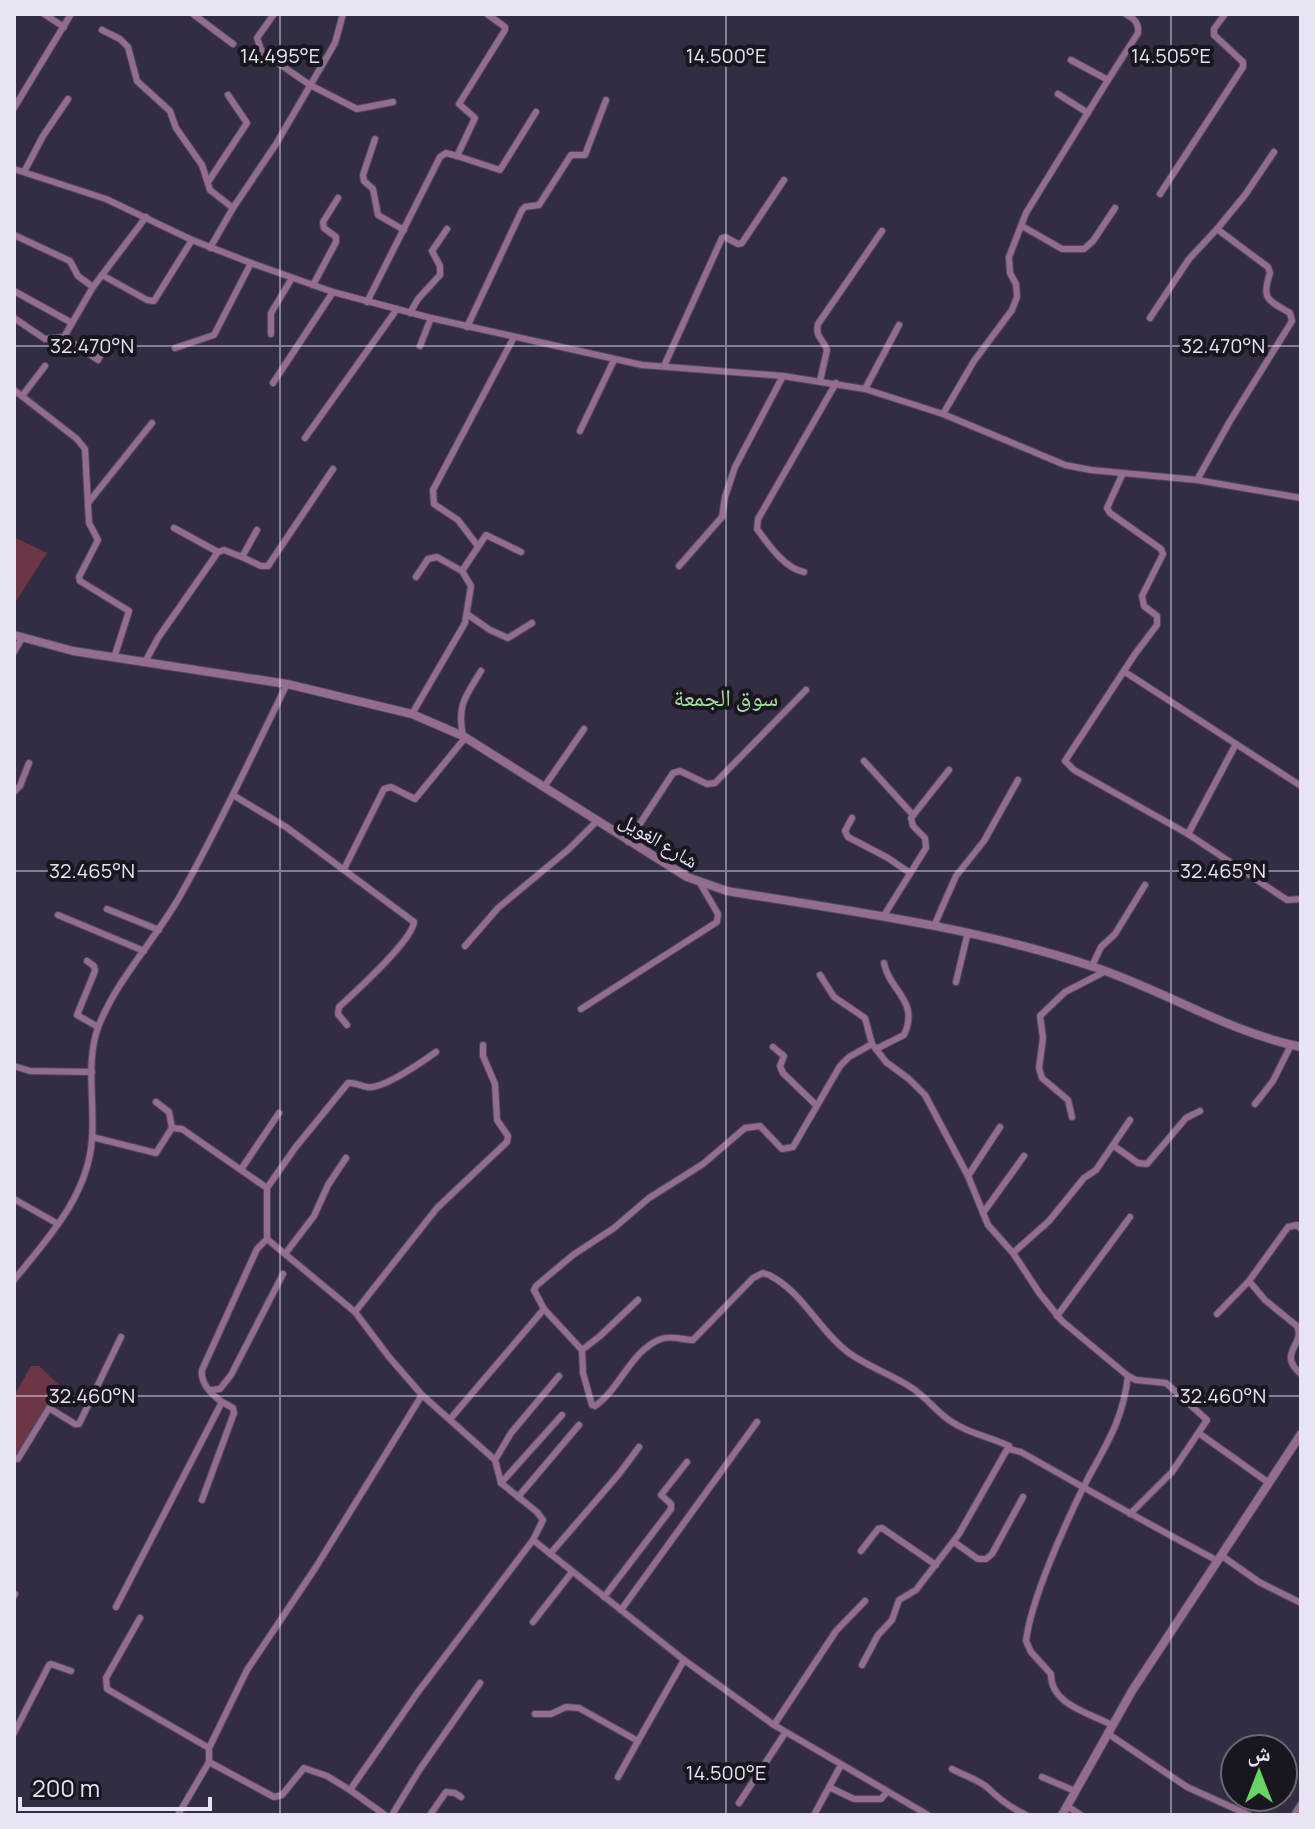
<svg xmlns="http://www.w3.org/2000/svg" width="1315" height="1829" font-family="Manrope,'Noto Naskh Arabic',sans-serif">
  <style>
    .green { fill: #6d3646 }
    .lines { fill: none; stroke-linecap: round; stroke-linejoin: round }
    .minor-casing { stroke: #50495e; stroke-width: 8 }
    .tertiary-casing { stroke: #50495e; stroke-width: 10 }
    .minor { stroke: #926d8d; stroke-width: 6 }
    .tertiary { stroke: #926d8d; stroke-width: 8 }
    .ticks { fill: none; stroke: #e9e4f3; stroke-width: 2; stroke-opacity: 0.45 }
    .labels { text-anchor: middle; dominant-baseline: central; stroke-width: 8; stroke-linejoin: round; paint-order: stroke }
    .street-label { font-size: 20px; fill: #e9e4f3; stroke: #1a1620 }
    .quarter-label { font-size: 24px; fill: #a4dca1; stroke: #1a1620 }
    .ticks-label { font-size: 20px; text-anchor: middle; fill: #e9e4f3; stroke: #1a1620; stroke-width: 8; stroke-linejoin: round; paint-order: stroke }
  </style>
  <rect width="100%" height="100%" fill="#332c42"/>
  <g class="green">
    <path d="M14 537 47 553 14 604Z"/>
    <path d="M31 1366H39L62 1388 32 1428 18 1457 14 1455 15 1394Z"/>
  </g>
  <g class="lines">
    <defs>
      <g id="minor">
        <path d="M44 14 64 27"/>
        <path d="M193 14 233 44"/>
        <path d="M274 14 257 38 262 52 310 85 357 109 393 102"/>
        <path d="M102 30 120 39 128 47 137 81 170 111 176 128 202 165 210 190 233 208 210 248"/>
        <path d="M1108 80 1138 33C1139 22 1134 19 1126 14"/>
        <path d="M1058 94 1088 113"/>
        <path d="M14 108 71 14"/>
        <path d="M375 139 363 175 364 181 373 189 378 215 404 230"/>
        <path d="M457 156 500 170 536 112"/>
        <path d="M14 169 106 199 192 240 251 263 333 292 431 318 642 365 783 376 865 389 943 414 1065 465 1091 470 1197 480 1301 498"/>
        <path d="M24 172 43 136 68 99"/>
        <path d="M208 182 247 123 228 95"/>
        <path d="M1160 194 1243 67V62L1214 35V29L1225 14"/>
        <path d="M233 208 276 144 335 43 343 14"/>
        <path d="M1022 226 1062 249H1084L1093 241 1115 208"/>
        <path d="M14 235 70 261 78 276 93 287"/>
        <path d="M102 275 147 300 154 301 192 240"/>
        <path d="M313 285 336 242V237L324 228 323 222 338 198"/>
        <path d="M14 291 72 323"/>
        <path d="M367 302 440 157 446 153 457 156 475 118 459 104 505 30V27L487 14"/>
        <path d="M410 313 418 299 440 275V266L432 251 447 229"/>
        <path d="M14 318 45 339 64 337"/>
        <path d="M1150 318 1189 259 1217 229"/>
        <path d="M467 327 522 210 525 207 539 205 571 155H585L606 100"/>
        <path d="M271 334V313L292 278"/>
        <path d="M107 343 98 360 64 337 93 287 146 217"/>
        <path d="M420 346 431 318"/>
        <path d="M175 348 214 335 251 263"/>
        <path d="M664 366 722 238 725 237 738 244 742 243 784 180"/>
        <path d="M820 381 827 350C823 338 815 338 818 324L882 231"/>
        <path d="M273 383 333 292"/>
        <path d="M865 389 899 325"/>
        <path d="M14 390 77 439 85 449 89 523 98 540 79 577 80 581 129 611 114 658"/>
        <path d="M22 396 45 366"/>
        <path d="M943 414 974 361 1012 310 1017 297 1016 284 1010 273 1009 257 1026 213 1108 80 1071 60"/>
        <path d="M580 431 614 360"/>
        <path d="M305 438 397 309"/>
        <path d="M1123 473 1107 508 1110 513 1161 549 1163 554 1142 596 1144 606 1157 616V625L1135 654 1065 761 1074 770 1188 834 1287 900 1301 899"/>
        <path d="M1197 480 1230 421 1292 321 1290 313C1268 300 1261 300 1270 273L1268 267 1217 229 1245 195 1274 152"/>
        <path d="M88 503 152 423"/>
        <path d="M174 528 218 552"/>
        <path d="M477 545 458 520 434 504 433 490 514 337"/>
        <path d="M242 557 261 566H268L333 469"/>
        <path d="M679 566 722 517 725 497 735 467 783 376"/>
        <path d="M462 571 486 535 521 552"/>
        <path d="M804 572C785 569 768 544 757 529L758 519 836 383"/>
        <path d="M467 614 490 630 508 638 532 623"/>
        <path d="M14 652 22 638"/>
        <path d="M145 662 158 638 218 552 224 550 242 557 257 530"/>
        <path d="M1125 672 1301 786"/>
        <path d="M412 714 465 623 471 586 462 571 437 557 428 559 416 577"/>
        <path d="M463 736C457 705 465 697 481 671"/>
        <path d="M864 761 913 815"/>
        <path d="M544 787 584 729"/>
        <path d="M14 792 20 786 29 763"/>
        <path d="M233 795 286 827 414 922C412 941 355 992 339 1007L338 1014 347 1025"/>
        <path d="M852 818 845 831 848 837 888 858 910 873"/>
        <path d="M1188 834 1236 744"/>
        <path d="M628 842 673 773 680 771 707 784 715 783 806 690"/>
        <path d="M344 869 384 789 391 787 415 799 465 738"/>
        <path d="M107 909 159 930"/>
        <path d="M58 915 144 951"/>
        <path d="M883 917 926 848 925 838 913 826 911 818 949 770"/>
        <path d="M934 926 956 876 984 841 1018 780"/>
        <path d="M465 946 498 908 569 849 596 822"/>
        <path d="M87 961 94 966 95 971 77 1015 98 1027"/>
        <path d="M1092 966 1101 947 1115 934 1145 885"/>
        <path d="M820 975 834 997 865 1018 872 1044"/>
        <path d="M956 982 968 932"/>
        <path d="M581 1009 717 922 718 914 700 883"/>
        <path d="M773 1047 784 1056 780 1066 783 1073 816 1105"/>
        <path d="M876 1049 904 1035C920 1000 889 991 884 963"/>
        <path d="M14 1066 30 1071 92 1072"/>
        <path d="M156 1102 169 1112 172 1128"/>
        <path d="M1255 1104 1273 1081 1291 1045"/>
        <path d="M1072 1117 1068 1100 1042 1078 1039 1068 1043 1038 1040 1016 1065 992 1106 971"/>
        <path d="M92 1137 156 1153 172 1128 182 1129 267 1188V1239L257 1249 202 1370C200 1383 212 1395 222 1402L116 1607"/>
        <path d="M1114 1146 1138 1163 1147 1164 1186 1118 1200 1111"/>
        <path d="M242 1168 279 1113"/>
        <path d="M968 1176 1000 1127"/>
        <path d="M267 1188 295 1148 348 1083C356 1082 359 1086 367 1087 383 1090 422 1062 436 1052"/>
        <path d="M14 1199 58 1224"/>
        <path d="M983 1213 1024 1156"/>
        <path d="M267 1239 355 1312 389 1357 422 1395 495 1460 501 1483 537 1512 543 1520 533 1540 418 1692 350 1790 385 1815"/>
        <path d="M1013 1253 1049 1221 1084 1178 1096 1170 1130 1120"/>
        <path d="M285 1254 314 1216 328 1185 346 1158"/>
        <path d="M14 1280C48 1238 88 1196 92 1139 95 1102 85 1060 99 1025 118 978 155 940 180 896 219 827 252 755 287 684"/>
        <path d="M1249 1281 1265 1300 1297 1326C1306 1345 1276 1353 1301 1374"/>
        <path d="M355 1312 437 1208 507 1142 508 1136 497 1120 495 1084 483 1056V1045"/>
        <path d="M1217 1314 1249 1281 1288 1227 1297 1225 1301 1229"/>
        <path d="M1057 1316 1130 1217"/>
        <path d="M582 1350 600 1336 638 1300"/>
        <path d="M210 1390 220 1389 231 1375 283 1274"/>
        <path d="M451 1418 544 1309"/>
        <path d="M1200 1434 1269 1483"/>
        <path d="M14 1458 18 1459 49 1408 75 1424H79L121 1337"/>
        <path d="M495 1460 511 1433 559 1376"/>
        <path d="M501 1483 562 1415"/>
        <path d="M518 1497 579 1425"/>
        <path d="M202 1500 234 1413 233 1408 222 1402"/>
        <path d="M1130 1514 1172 1472 1207 1420 1166 1383 1136 1380 1128 1376 1062 1321 1040 1294 1013 1253 988 1225 968 1176 925 1095 909 1079 886 1062 872 1044 849 1057 840 1066 793 1147 782 1149 760 1126 745 1128 703 1164 649 1198 614 1228 573 1255 536 1286 534 1290 544 1309 582 1350 583 1373 592 1405 595 1406C620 1389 631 1350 661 1339 671 1335 683 1340 693 1340L753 1278 763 1273 769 1275C803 1292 819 1331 849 1353 867 1366 890 1374 909 1386 926 1396 936 1412 952 1422 970 1434 990 1437 1009 1446V1449L1021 1452C1086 1489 1152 1526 1218 1561"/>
        <path d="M533 1540 684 1660 774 1725 928 1815"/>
        <path d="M954 1542 978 1559H986L992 1554 1023 1497"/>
        <path d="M861 1551 878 1529 882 1528 936 1565"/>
        <path d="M550 1554 619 1474 639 1447"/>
        <path d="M1222 1556 1259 1582 1301 1603"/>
        <path d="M14 1596 15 1594"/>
        <path d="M604 1597 671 1509V1504L661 1495 687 1462"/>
        <path d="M621 1610 757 1422"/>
        <path d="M140 1618 106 1678 107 1689 209 1748"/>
        <path d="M533 1622 572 1572"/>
        <path d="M862 1665 878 1635 892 1620 899 1600 916 1590 959 1534 1009 1446"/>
        <path d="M535 1714H551L566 1707 579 1708 638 1741 684 1660"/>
        <path d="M774 1725 836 1631 865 1601"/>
        <path d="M1112 1725C1089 1713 1050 1704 1051 1674L1031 1652 1026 1641C1031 1600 1063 1529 1082 1490 1103 1448 1122 1426 1128 1376"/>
        <path d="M14 1733 49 1665 51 1664 71 1671"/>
        <path d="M1107 1733 1187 1787 1249 1815"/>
        <path d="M209 1762 274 1797 282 1795 304 1768 327 1776 350 1790"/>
        <path d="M952 1769C963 1775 979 1780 988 1788 1000 1800 1011 1808 1026 1815"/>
        <path d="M618 1777 638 1741"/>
        <path d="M1042 1777 1075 1791"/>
        <path d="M829 1787 854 1799H881L887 1792"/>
        <path d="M739 1803 785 1733"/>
        <path d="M1067 1806 1081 1815"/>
        <path d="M178 1815 209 1762V1748L247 1670 316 1567 422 1395"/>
        <path d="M392 1815 420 1769 480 1683"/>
        <path d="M430 1815 446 1792 455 1793 461 1797"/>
        <path d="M814 1815 841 1765"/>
        <path d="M1294 1815 1301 1804"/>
      </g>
      <g id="tertiary">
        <path d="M14 635 73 651 287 684 412 714 463 736 687 877 727 891C850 911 973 927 1091 966 1162 989 1228 1032 1301 1047"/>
        <path d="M1062 1815 1132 1691 1301 1434"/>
      </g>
    </defs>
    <use href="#minor" class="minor-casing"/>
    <use href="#tertiary" class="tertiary-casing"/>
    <use href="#minor" class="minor"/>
    <use href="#tertiary" class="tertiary"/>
  </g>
  <path class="ticks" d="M280 14V1815M726 14V1815M1171 14V1815M14 346H1301M14 871H1301M14 1396H1301"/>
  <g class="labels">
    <g class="street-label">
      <text transform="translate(659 840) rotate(31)">شارع الغويل</text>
    </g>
    <g class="quarter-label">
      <text x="726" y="696">سوق الجمعة</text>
    </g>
  </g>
  <g class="ticks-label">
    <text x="280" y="63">14.495°E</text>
    <text x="726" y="63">14.500°E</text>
    <text x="1171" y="63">14.505°E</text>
    <text x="92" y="353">32.470°N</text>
    <text x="1223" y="353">32.470°N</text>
    <text x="92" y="878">32.465°N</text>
    <text x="1223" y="878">32.465°N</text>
    <text x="92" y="1403">32.460°N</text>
    <text x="1223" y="1403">32.460°N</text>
    <text x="726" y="1780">14.500°E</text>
  </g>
  <rect width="1315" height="1829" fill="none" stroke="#e9e4f3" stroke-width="32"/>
  <g transform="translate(1259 1773)"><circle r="38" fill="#1a1620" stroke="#6d6874" stroke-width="2"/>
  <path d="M0-6L14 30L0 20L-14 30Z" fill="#68d465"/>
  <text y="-12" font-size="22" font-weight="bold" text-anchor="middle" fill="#e9e4f3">ش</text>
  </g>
  <path d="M20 1797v12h190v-12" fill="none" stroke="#e9e4f3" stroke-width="4"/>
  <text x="32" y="1797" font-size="24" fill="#e9e4f3" stroke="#1a1620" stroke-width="6" paint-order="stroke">200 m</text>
</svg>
